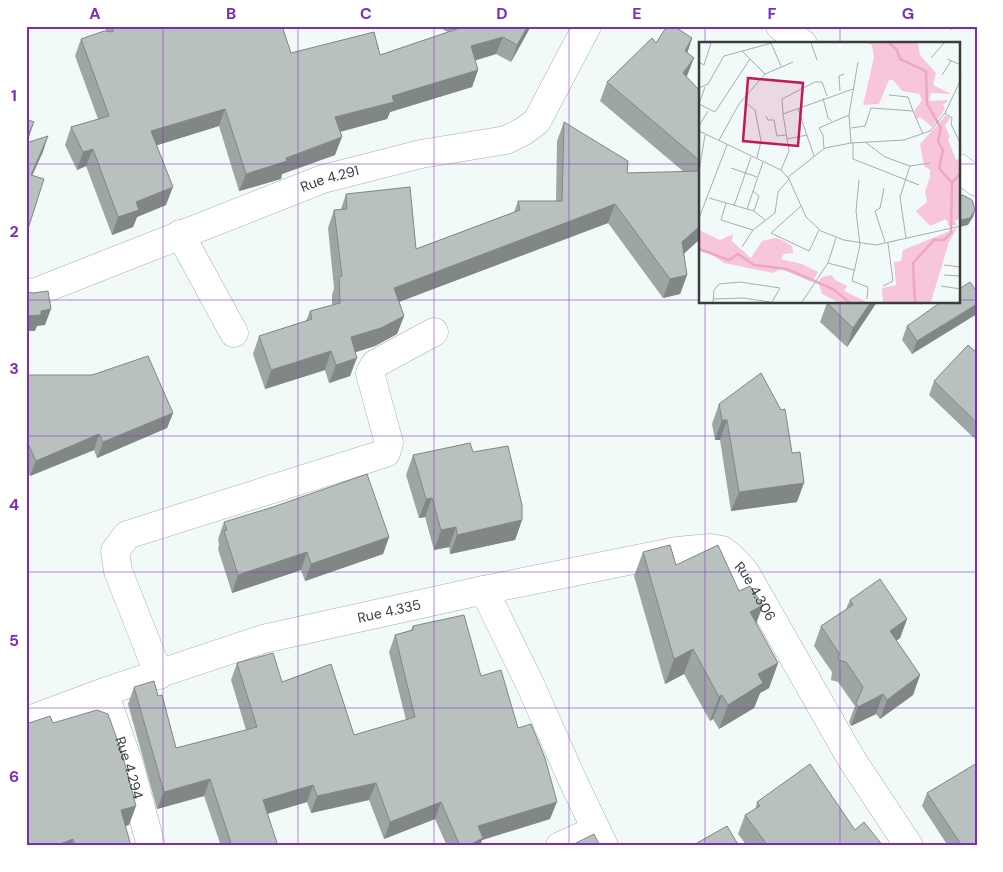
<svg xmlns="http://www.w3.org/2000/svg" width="1003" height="872" font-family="'DM Sans',sans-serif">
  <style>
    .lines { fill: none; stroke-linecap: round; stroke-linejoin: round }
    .minor-casing { stroke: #a5aead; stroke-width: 29 }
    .minor { stroke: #fff; stroke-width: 28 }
    .wall { fill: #9ea6a5 }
    .shaded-wall { fill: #818786 }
    .building { fill: #b8c1c0; stroke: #818786 }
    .grid { fill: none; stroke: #7b2cbf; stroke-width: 1; stroke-opacity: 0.55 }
    .labels { text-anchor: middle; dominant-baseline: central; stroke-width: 5; stroke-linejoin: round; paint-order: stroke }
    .street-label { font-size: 14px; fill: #393d3c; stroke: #fff }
    .inset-river { fill: none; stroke: #eea6c7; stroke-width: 2.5 }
    .inset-road { fill: none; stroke: #a7aead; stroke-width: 1 }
    .view { fill: #c2185b; fill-opacity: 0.15; stroke: #c2185b; stroke-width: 2.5 }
    .inset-edge { fill: none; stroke: #393d3c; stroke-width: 2.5 }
    .neatline { fill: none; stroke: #7b2cbf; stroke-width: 2 }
    .grid-label { font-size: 16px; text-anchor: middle; font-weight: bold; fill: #7b2cbf }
  </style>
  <rect width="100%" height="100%" fill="#f1faf9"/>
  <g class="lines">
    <defs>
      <g id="minor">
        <path d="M780 26 803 44"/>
        <path d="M959 168 977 182"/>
        <path d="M180 234 234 333"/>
        <path id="s1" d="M26 293 36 292 323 179 421 154 506 140 524 131 537 121 587 26"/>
        <path id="s2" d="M484 590 677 551 710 548 722 550 732 558 745 572 852 760 909 846"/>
        <path d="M159 675 118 571 115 551 127 535 386 453 389 443 370 373 375 364 434 332"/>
        <path id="s3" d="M104 692 130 767 151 846"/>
        <path id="s4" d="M26 721 104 692 263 639 484 590 530 684 572 779 604 846"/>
        <path d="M560 846 596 830"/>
      </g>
    </defs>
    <use href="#minor" class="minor-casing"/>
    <use href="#minor" class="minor"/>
  </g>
  <g class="wall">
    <path d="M105 26H282L291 53 380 55 448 32 436 26H531L511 62 496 54 475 60 478 70 472 87 390 112 387 119 340 132 335 155 282 174 281 179 239 191 219 126 157 145 166 205 137 217 133 227 112 235 86 166 77 170 65 145 71 127 98 119 75 56 81 39 106 32Z"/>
    <path d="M946 26H954L952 30Z"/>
    <path d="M692 38 687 53 686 77 700 91V239L684 253 687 275 680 294 663 298 608 223 399 302 404 316 397 334 375 346 355 352 350 376 329 383 325 370 265 389 253 354 259 336 306 321 310 311 332 305V295L334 288 328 228 334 210 341 209 346 194 416 249 514 212 518 201H556L557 141 564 122 627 173 684 172 600 101 607 82 656 43Z"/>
    <path d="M977 292 912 354 902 340 907 326Z"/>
    <path d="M877 302 847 347 820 322 827 303Z"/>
    <path d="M977 353V436L974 438 929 395 934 381Z"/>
    <path d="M26 375 173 413 167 428 97 458 94 450 30 476 26 467Z"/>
    <path d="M719 404 792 453 797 502 731 511 720 440H715L712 424Z"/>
    <path d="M473 452 522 520 515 540 450 554 449 547 434 550 425 517 419 518 406 475 413 455Z"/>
    <path d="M224 522 389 537 383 554 305 581 301 570 232 593 218 549 219 544 218 539Z"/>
    <path d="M643 552 739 591 763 605 756 624 778 663 769 688 760 693 754 708 719 729 713 719 710 721 684 674 665 684 634 576Z"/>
    <path d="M850 600 907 619 900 638 896 641 920 675 913 695 880 719 876 714 851 726 849 722 855 706 838 682 831 680 832 672 814 646 821 626 846 609Z"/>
    <path d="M413 626 481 676 518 728 550 819 482 840 480 846H447L435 819 384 839 369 800 311 813 307 802 267 814 278 846H221L204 796 157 809 128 704 134 687 158 696 176 748 246 730 231 680 237 663 282 682 354 735 406 720 389 652 395 635 411 630Z"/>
    <path d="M53 723 129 825 125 826 131 846H26Z"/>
    <path d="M927 793 977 846H948L922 806Z"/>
    <path d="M757 802 855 830 883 846H747L738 834 745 815 755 810Z"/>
  </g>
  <g class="shaded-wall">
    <path d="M528 26H531L511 62 517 45Z"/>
    <path d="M503 37 496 54 464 64 471 46Z"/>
    <path d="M692 38 686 57 685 51Z"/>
    <path d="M694 58 687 76 676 92 683 73Z"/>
    <path d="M478 70 472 87 390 112 387 119 328 135 335 117 392 96Z"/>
    <path d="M225 109 219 126 145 149 151 131Z"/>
    <path d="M34 122 29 137 26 143V139Z"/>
    <path d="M48 136 43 152 26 189 31 175Z"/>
    <path d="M342 137 335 155 282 174 281 179 239 191 246 174Z"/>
    <path d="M93 149 86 166 77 170 83 152Z"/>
    <path d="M173 187 166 205 137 217 133 227 112 235 118 217 136 202Z"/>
    <path d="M615 204 608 223 388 306 394 288Z"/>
    <path d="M975 210 973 217 968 225 959 227 961 220Z"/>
    <path d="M700 226V239L676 261 682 242Z"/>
    <path d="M687 275 680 294 663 298 670 279Z"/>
    <path d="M871 302H877L847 347 853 328Z"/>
    <path d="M977 304V314L912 354 917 341Z"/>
    <path d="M51 309 45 325 37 326 35 331H26V316L41 311Z"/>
    <path d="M404 316 397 334 375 346 344 356 351 337Z"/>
    <path d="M331 351 325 370 265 389 271 370Z"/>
    <path d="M357 358 350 376 329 383 336 365Z"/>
    <path d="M173 413 167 428 97 458 103 442Z"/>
    <path d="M722 420H727L720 440H715Z"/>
    <path d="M99 434 94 450 30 476 36 461Z"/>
    <path d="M804 483 797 502 731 511 739 492Z"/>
    <path d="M432 498 425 517 419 518 426 499Z"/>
    <path d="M522 520 515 540 450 554 457 535Z"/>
    <path d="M456 527 449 547 434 550 441 530Z"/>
    <path d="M389 537 383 554 305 581 311 564Z"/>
    <path d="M307 552 301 570 232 593 238 575Z"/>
    <path d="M763 605 754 629 750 612Z"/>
    <path d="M907 619 900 638 883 651 890 631Z"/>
    <path d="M693 649 684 674 665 684 674 659Z"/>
    <path d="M778 663 769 688 760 693 754 708 719 729 728 705 758 674Z"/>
    <path d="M920 675 913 695 880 719 887 700Z"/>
    <path d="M883 694 876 714 851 726 858 707Z"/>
    <path d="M722 695 713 719 710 721 719 697Z"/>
    <path d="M210 779 204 796 157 809 164 792Z"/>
    <path d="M376 783 369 800 311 813 317 796Z"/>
    <path d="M313 785 307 802 256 817 263 800Z"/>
    <path d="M441 802 435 819 384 839 390 822Z"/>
    <path d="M557 802 550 819 482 840 480 846H467L478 826Z"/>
    <path d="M136 806 129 825 114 829 121 810Z"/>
    <path d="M73 839 71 846H55Z"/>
  </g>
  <g class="building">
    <path d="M113 26H282L291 53 374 32 380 55 466 26H528L517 45 503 37 471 46 478 70 392 96 394 102 335 117 342 137 286 158 287 161 246 174 225 109 151 131 173 187 136 202 139 210 118 217 93 149 83 152 71 127 109 116 81 39 104 31 113 32Z"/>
    <path d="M667 26H674L692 38 685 51 694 58 683 73 700 91V161L607 82 652 38 656 43Z"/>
    <path d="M26 119 34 122 26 139Z"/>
    <path d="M564 122 628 161 627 173 700 171V226L682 242 687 275 670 279 615 204 394 288 404 316 381 328 351 337 357 358 336 365 331 351 271 370 259 336 312 319 310 311 340 303 339 277 342 276 334 210 347 209 346 194 410 187 416 249 520 210 518 201H562Z"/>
    <path d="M48 136 31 175 44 179 27 232H26V143Z"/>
    <path d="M963 195 972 200 975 210 970 218 961 220 959 219V196Z"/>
    <path d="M970 282 977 292V304L917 341 907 326 941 302H959V289Z"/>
    <path d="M48 291 51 309 41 311V315L26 316V292L33 293Z"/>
    <path d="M828 302H871L853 328 827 303Z"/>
    <path d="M968 345 977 353V423L934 381Z"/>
    <path d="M148 356 173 413 103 442 99 434 36 461 26 439V375H92Z"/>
    <path d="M761 373 781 410 785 409 792 453 800 452 804 483 739 492 727 420H722L719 404Z"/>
    <path d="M470 443 473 452 508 446 522 505V520L457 535 456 527 441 530 432 498 426 499 413 455Z"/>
    <path d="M367 474 389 537 311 564 307 552 238 575 224 531 227 530 224 522 273 507Z"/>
    <path d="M670 545 676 565 718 545 739 591 750 586 763 605 750 612 778 663 758 674 763 683 728 705 722 695 719 697 693 649 674 659 643 552Z"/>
    <path d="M880 579 907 619 890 631 920 675 887 700 883 694 858 707 856 703 863 687 846 662 838 660 839 653 821 626 853 605 850 600Z"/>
    <path d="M464 615 481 676 501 670 518 728 531 724 545 758 557 802 478 826 483 838 467 846H460L441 802 390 822 376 783 317 796 313 785 263 800 278 846H232L210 779 164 792 134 687 154 681 158 696 162 695 176 748 257 727 237 663 273 653 282 682 331 664 354 735 415 717 395 635 413 630V626Z"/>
    <path d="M97 710 108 714 122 753 136 806 121 810 131 846H75L73 839 55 846H26V724L50 716 53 723Z"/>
    <path d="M977 763V846H962L927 793Z"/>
    <path d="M810 764 855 830 864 822 883 846H768L745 815 760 806 757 802Z"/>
    <path d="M727 826 739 846H698L697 843Z"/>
    <path d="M594 834 600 846H570Z"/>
  </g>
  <path class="grid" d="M163 26V846M298 26V846M434 26V846M569 26V846M705 26V44M840 26V44M26 164H700M959 164H977M26 300H700M959 300H977M705 302V846M840 302V846M26 436H977M26 572H977M26 708H977"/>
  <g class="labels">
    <g class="street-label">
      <text stroke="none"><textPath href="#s1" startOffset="325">Rue 4.291</textPath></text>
      <text stroke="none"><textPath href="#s2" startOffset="296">Rue 4.306</textPath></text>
      <text stroke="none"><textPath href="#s4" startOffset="380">Rue 4.335</textPath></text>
      <text stroke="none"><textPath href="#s3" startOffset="80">Rue 4.294</textPath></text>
    </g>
  </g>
  <g transform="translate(699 42)">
    <rect width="261" height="261" fill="#f1faf9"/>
    <path d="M168 1H219L221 13 237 31 234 43 252 52 232 51 230 59 250 58 244 63 246 67 233 85 221 75 218 77 215 69 223 58 220 52 203 49 194 38H190L180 62 164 63 175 15 173 3ZM247 73 251 76 246 84 251 95 249 97 257 118 261 117V176L256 179 258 183 250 184 247 177 231 184 217 169 228 160 226 150 231 135V128L225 124 221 102ZM258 186 250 200 232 260H184L183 246 197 243 195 220 202 219 204 208ZM0 188 21 198 34 192 33 199 52 216 63 199 76 196 83 198 93 204 94 211 85 212 82 217 103 222 119 230 113 240 82 227 74 231 25 221 12 212 0 209ZM133 233 136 238 148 244 145 249 168 260H139L123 252 119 240 123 235Z" fill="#f7c6dc"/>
    <path class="inset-river" d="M190 1 198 8 201 17 227 29 228 62 242 86 239 99 244 108 240 126 253 141 262 130M0 207 30 218 39 212 55 223 88 227 134 247 150 260M216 260 214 221 235 198H245L252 191 253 141"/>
    <path class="inset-road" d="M72 1 82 24M112 1 118 18M43 9 66 32M232 16 245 1M248 17 262 23M0 20 5 23 12 1M243 33 252 19M0 46 9 42 25 14 73 1M141 49 140 34 145 32M190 53 209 55 214 69M124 56 129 76 133 79M0 62 16 70 51 17M0 62 6 45M48 62 56 68 62 99 58 116M99 67 115 114M246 71 253 76 252 82 262 103M84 72 83 57 116 40H123L128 54M150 73 159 20M67 74 69 78H75L78 94 87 93M0 84 9 69M152 86 166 84 172 66 214 69 224 92M0 89 82 128 90 137 107 175 122 189 145 198 177 203 262 184M88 97 108 93M20 98 40 62 66 32 94 20M154 100V117L220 143M166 100 186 115 211 124 201 155 207 196M125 107 124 93 120 86 150 73 152 101M211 124 231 121M32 126 58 135M82 128 90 109 84 72 154 47M0 129 6 93M89 135 126 106 152 101 205 98 231 89 246 71 262 37M160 138 157 169 161 203 153 239 169 245 168 257M185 146 181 166 176 169 186 200M54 149 60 154 55 169M10 156 55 169 66 178M27 161 22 178 54 188M35 164 52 115M102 164 72 191 110 209 120 188M48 167 64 120M0 176 28 103M43 205 54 188 76 171 79 150 90 137M129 221 155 228M245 223 262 225M245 233 262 234M184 244 194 239 189 201M242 244 262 247M14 257 44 256 71 260M14 260 15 248 20 242 41 240 81 246 73 260M103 260 129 221 137 196"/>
    <path class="view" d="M49 36 104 41 99 104 44 99Z"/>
    <rect width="261" height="261" class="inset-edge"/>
  </g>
  <rect width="1003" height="872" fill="none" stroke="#ffffff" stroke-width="55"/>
  <rect x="28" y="28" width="948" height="816" class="neatline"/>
  <g class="grid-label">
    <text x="95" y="19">A</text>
    <text x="231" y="19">B</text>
    <text x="366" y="19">C</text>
    <text x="502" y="19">D</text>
    <text x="637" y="19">E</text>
    <text x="772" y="19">F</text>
    <text x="908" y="19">G</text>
    <text x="14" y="101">1</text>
    <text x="14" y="237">2</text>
    <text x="14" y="374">3</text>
    <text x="14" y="510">4</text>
    <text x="14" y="646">5</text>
    <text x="14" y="782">6</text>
  </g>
</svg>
